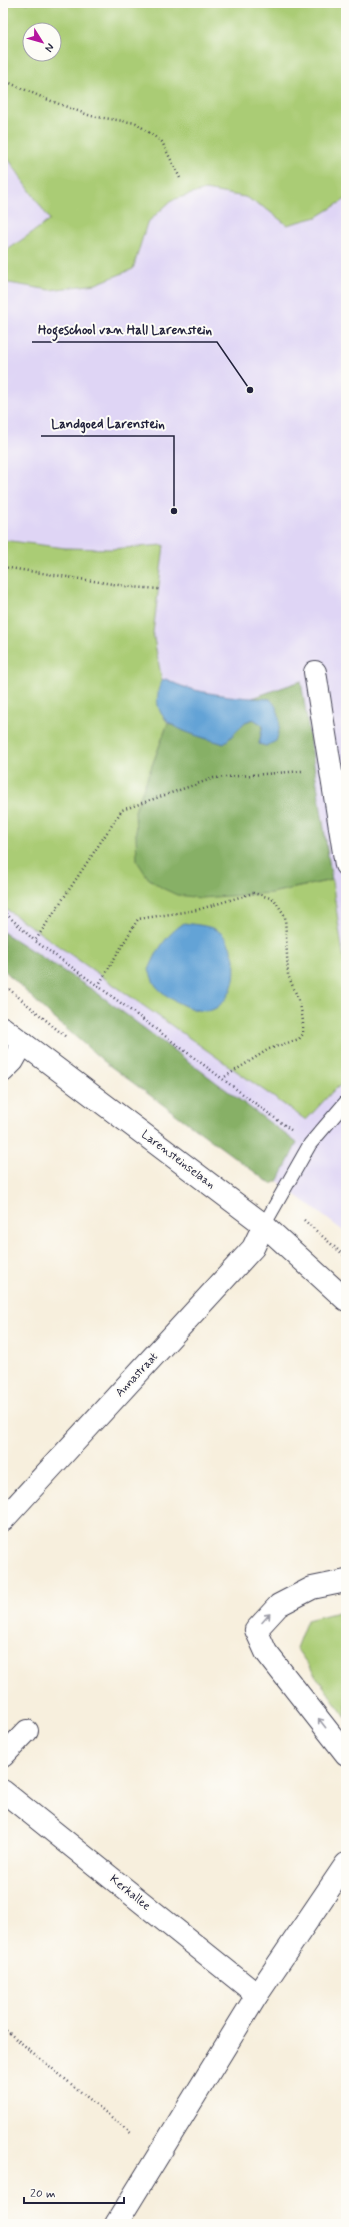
<svg xmlns="http://www.w3.org/2000/svg" width="349" height="2227" font-family="Mynerve,sans-serif">
  <style>
    .built { fill: #dfd5f5; fill-rule: evenodd }
    .green { fill: #aacc74; stroke: #667758; fill-rule: evenodd }
    .forest { fill: #87b066; stroke: #546950 }
    .water { fill: #63a3d6; stroke: #426288 }
    .lines { fill: none; stroke-linecap: round; stroke-linejoin: round }
    .lane-casing { stroke: #424153; stroke-width: 15 }
    .street-casing { stroke: #424153; stroke-width: 24 }
    .secondary-casing { stroke: #424153; stroke-width: 24 }
    .path { stroke: #424153; stroke-width: 2.5; stroke-dasharray: 1 3; stroke-linecap: butt }
    .lane { stroke: #fff; stroke-width: 13 }
    .street { stroke: #fff; stroke-width: 22 }
    .secondary { stroke: #fff; stroke-width: 22 }
    .oneway { stroke: #9c9ca7 }
    .labels { text-anchor: middle; dominant-baseline: central; stroke-width: 4; stroke-linejoin: round; paint-order: stroke }
    .street-label { font-size: 12px; fill: #22223b; stroke: #fdfcf7 }
    .leader { fill: none; stroke: #22223b; stroke-width: 1.5 }
    .callout-dot { fill: #22223b; stroke: #fdfcf7; stroke-width: 1.5 }
    .callout-label { font-size: 13px; text-anchor: middle; font-weight: bold; fill: #22223b; stroke: #fdfcf7; stroke-width: 4; stroke-linejoin: round; paint-order: stroke }
  </style>
  <rect width="100%" height="100%" fill="#fdfcf7"/>
  <filter id="ink" filterUnits="userSpaceOnUse"><feTurbulence type="fractalNoise" baseFrequency=".025" numOctaves="2"/><feDisplacementMap in="SourceGraphic" scale="8" xChannelSelector="R" yChannelSelector="G"/><feConvolveMatrix kernelMatrix="1 2 1 2 8 2 1 2 1" color-interpolation-filters="sRGB"/></filter>
  <filter id="wash" filterUnits="userSpaceOnUse"><feTurbulence type="fractalNoise" baseFrequency=".012" numOctaves="4" result="noise"/><feDisplacementMap in="SourceGraphic" scale="16" xChannelSelector="R" yChannelSelector="G"/><feGaussianBlur stdDeviation="0.9" result="paint"/><feColorMatrix in="noise" values="0 0 0 0 0 0 0 0 0 0 0 0 0 0 0 0 0 1.4 0 .05"/><feComposite in="paint" operator="in"/></filter>
  <g filter="url(#wash)">
    <rect width="100%" height="100%" fill="#f7efdd"/>
    <path class="built" d="M3 3H346V1233L52 1010 3 968ZM30 30H54V54H30Z"/>
    <g class="green">
      <path d="M3 3H346V199L317 217 287 225 265 208 245 197 205 190 172 200 147 223 133 269 96 284 50 290 3 282V253L50 220 3 151ZM30 30H54V54H30Z"/>
      <path d="M3 540 65 548 111 549 164 545 153 633 162 681 158 690 161 713 168 723 135 811 271 893 332 880 346 975V1081L333 1091 306 1120 3 907Z"/>
      <path d="M346 1610V1718L296 1648 307 1620Z"/>
    </g>
    <g class="forest">
      <path d="M301 681 332 880 271 893 201 898 177 895 162 888 148 878 137 861 135 811 168 723 224 744 245 722 253 719 263 725 259 744 266 746 270 699 252 698Z"/>
      <path d="M3 932 96 992 297 1143 279 1180 271 1184 106 1063 49 1014 3 969Z"/>
    </g>
    <g class="water">
      <path d="M166 679C191 694 241 698 270 699 282 711 281 727 276 741L266 746 259 744 263 725 253 719 245 722 224 744C193 734 142 726 162 681Z"/>
      <path d="M184 923C196 925 213 925 222 934 240 954 240 992 216 1008 200 1018 167 999 156 986 153 982 151 975 149 970 157 950 166 935 184 923Z"/>
    </g>
  </g>
  <g filter="url(#ink)">
    <g class="lines">
      <defs>
        <path id="lane" d="M264 1225 310 1144 346 1102"/>
        <g id="street">
          <path d="M315 672 346 865"/>
          <path d="M3 1071 13 1061 23 1043"/>
          <path d="M3 1520 253 1248 264 1225"/>
          <path d="M346 1581 312 1588 279 1605 256 1630 266 1652 346 1754"/>
          <path d="M3 1756 27 1731"/>
          <path d="M3 1791 257 1995"/>
          <path d="M116 2224 257 1995 346 1864"/>
        </g>
        <path id="secondary" d="M3 1028 264 1225 346 1300"/>
      </defs>
      <use href="#lane" class="lane-casing"/>
      <use href="#street" class="street-casing"/>
      <use href="#secondary" class="secondary-casing"/>
      <g class="path">
        <path d="M3 80 46 99 91 116 136 123 162 142 180 178"/>
        <path d="M3 567 132 587 159 589"/>
        <path d="M3 911 35 941"/>
        <path d="M3 984 66 1037"/>
        <path d="M98 986 138 919 197 910 253 893 274 899 285 916 288 975 300 1003 303 1021V1034L299 1039 269 1049 223 1078"/>
        <path d="M291 1130 98 986 35 941 122 810 214 778 302 771"/>
        <path d="M304 1220 346 1257"/>
        <path d="M3 2028 132 2134"/>
      </g>
      <use href="#lane" class="lane"/>
      <use href="#street" class="street"/>
      <use href="#secondary" class="secondary"/>
    </g>
    <defs><path id="oneway-shaft" d="M-6 0H5M1.5-3L5.5 0L1.5 3" fill="none" stroke-width="1.6" stroke-linecap="round" stroke-linejoin="round"/></defs>
    <g class="oneway">
      <use href="#oneway-shaft" transform="translate(266 1618) rotate(-48)"/>
      <use href="#oneway-shaft" transform="translate(322 1723) rotate(-128)"/>
    </g>
  </g>
  <g class="labels">
    <g class="street-label">
      <text transform="translate(178 1160) rotate(37)">Larensteinselaan</text>
      <text transform="translate(137 1375) rotate(-47)">Annastraat</text>
      <text transform="translate(130 1893) rotate(39)">Kerkallee</text>
    </g>
  </g>
  <path class="leader" d="M250 390L217 342H32M174 511L174 436H41"/>
  <g class="callout-dot">
    <circle cx="250" cy="390" r="4"/>
    <circle cx="174" cy="511" r="4"/>
  </g>
  <g class="callout-label">
    <text x="125" y="334">Hogeschool van Hall Larenstein</text>
    <text x="108" y="428">Landgoed Larenstein</text>
  </g>
  <rect width="349" height="2227" fill="none" stroke="#fdfcf7" stroke-width="16"/>
  <g transform="translate(42 42) rotate(127)"><circle r="19" fill="#fdfcf7" stroke="#a5a5ac"/>
  <path d="M0-3L7 15L0 10L-7 15Z" fill="#b5179e"/>
  <text y="-6" font-size="11" font-weight="bold" text-anchor="middle" fill="#22223b">N</text>
  </g>
  <path d="M24 2197v6h100v-6" fill="none" stroke="#22223b" stroke-width="2"/>
  <text x="30" y="2197" font-size="12" fill="#22223b" stroke="#fdfcf7" stroke-width="3" paint-order="stroke">20 m</text>
</svg>
